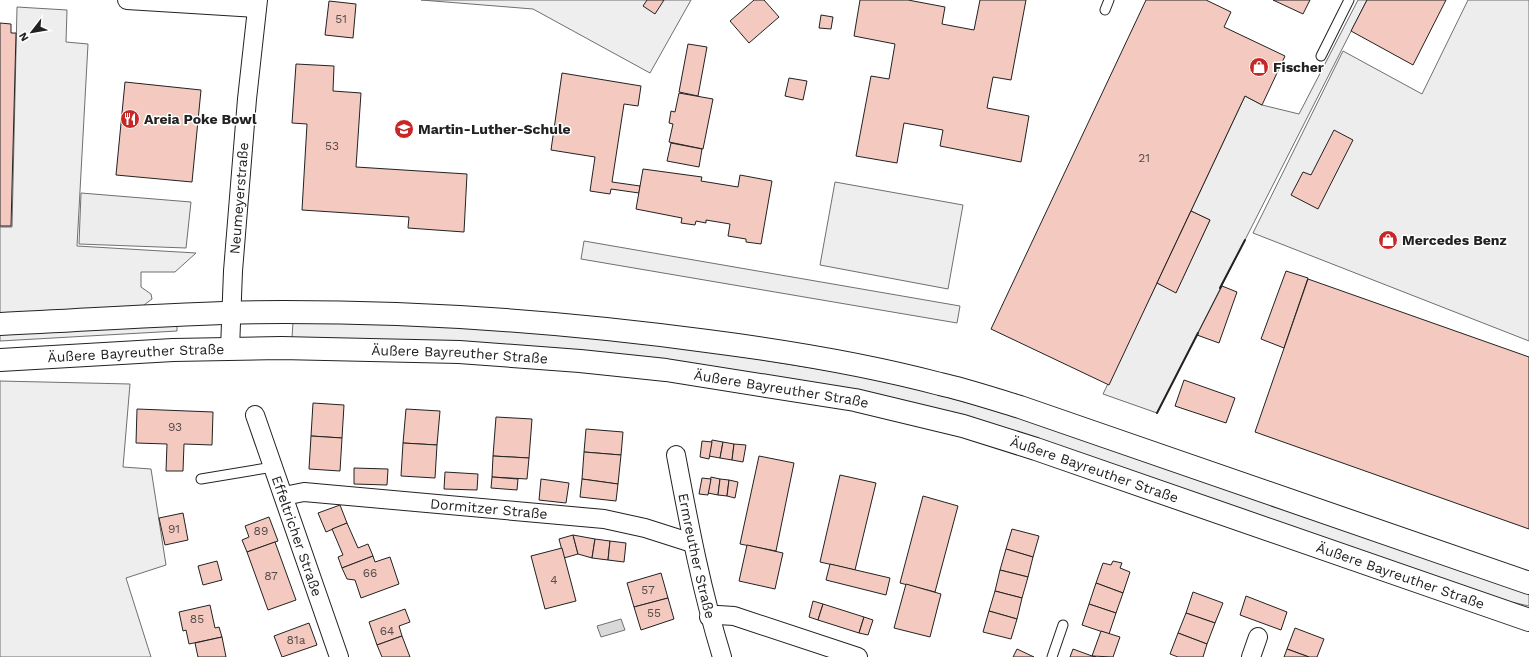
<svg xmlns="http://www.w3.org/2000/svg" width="1529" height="657" font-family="'Work Sans',sans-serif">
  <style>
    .green { fill: #eee; stroke: #6f6f6f }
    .parking { fill: #ededed; stroke: #6f6f6f }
    .water { fill: #d9d9d9; stroke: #6f6f6f }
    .building { fill: #f3c9c0; stroke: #222 }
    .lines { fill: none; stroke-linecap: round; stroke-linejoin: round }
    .service-casing { stroke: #222; stroke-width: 11 }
    .minor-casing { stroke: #222; stroke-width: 20 }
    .primary-casing { stroke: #222; stroke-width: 24 }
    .service { stroke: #fff; stroke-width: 9 }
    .minor { stroke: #fff; stroke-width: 18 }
    .primary { stroke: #fff; stroke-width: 22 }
    .wall { stroke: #222; stroke-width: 2 }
    .labels { text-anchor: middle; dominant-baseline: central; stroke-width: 3; stroke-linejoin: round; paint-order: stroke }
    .number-label { font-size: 12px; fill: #564c4a }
    .poi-label { font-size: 14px; font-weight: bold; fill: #222; stroke: #fff; text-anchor: start }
    .street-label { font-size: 14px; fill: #222; stroke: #fff }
  </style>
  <rect width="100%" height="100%" fill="#fff"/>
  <g class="green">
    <path d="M421 0H691L650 73 533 9Z"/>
    <path d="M17 7 67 10 66 42 88 44 77 246 196 253 175 272H141V287L151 294 152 299 140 308 0 314V227H12Z"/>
    <path d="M835 182 963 205 948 289 820 265Z"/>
    <path d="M584 241 960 306 957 323 581 259Z"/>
    <path d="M293 322 412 324 516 330 688 348 849 374 919 389 1020 418 1529 594V606L1507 601 949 413 292 338Z"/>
    <path d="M177 325V331L0 341V333Z"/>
    <path d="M0 381 130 384 123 467 151 469 166 565 126 578 151 657H0Z"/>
  </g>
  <g class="parking">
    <path d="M1358 0H1367L1157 413 1103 394 1157 283 1176 292 1210 220 1191 211 1245 96 1262 105 1299 114Z"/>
    <path d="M1468 0H1529V341L1253 233 1343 51 1422 94Z"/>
    <path d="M81 193 191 202 186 248 79 244Z"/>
  </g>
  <path class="water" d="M621 619 625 630 601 637 597 626Z"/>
  <g class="building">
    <path d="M647 0H664L655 14 643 6Z"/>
    <path d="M754 0H764L779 17 749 43 730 21Z"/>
    <path d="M860 0H908L945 7 942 24 974 30 980 0H1026L1011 80 993 77 987 108 1029 116 1021 162 940 146 943 130 904 123 897 163 856 156 871 76 889 79 895 44 854 36Z"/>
    <path d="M1146 0H1206L1231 12 1224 27 1285 56 1262 105 1245 96 1109 385 991 329Z"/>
    <path d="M1273 0H1310L1303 14Z"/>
    <path d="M1367 0H1446L1413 65 1351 31Z"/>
    <path d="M329 1 356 4 353 38 325 35Z"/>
    <path d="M821 15 833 17 831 29 819 28Z"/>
    <path d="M0 23 11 24V33H16L11 226H0Z"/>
    <path d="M688 44 707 47 698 96 679 92Z"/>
    <path d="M296 64 334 66 333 91 361 93 356 167 467 174 464 232 408 228 409 217 302 210 307 124 292 123Z"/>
    <path d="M562 73 641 86 638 106 624 104 612 182 640 186 639 193 611 189 610 194 590 191 595 157 551 150Z"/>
    <path d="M789 78 807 81 803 100 785 96Z"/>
    <path d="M125 82 201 90 192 182 116 175Z"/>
    <path d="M679 93 713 99 703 149 669 142 673 124 669 123 671 111 675 112Z"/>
    <path d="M1334 130 1353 140 1318 209 1291 195 1303 172 1311 175Z"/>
    <path d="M671 143 702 149 699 167 667 161Z"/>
    <path d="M643 169 702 177 701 181 738 187 740 175 772 181 761 244 746 242V239L728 236 730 224 706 220V223L696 221 695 225 681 223 682 218 636 209Z"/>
    <path d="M1191 211 1210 220 1176 293 1157 283Z"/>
    <path d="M1286 271 1308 278 1284 348 1261 339Z"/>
    <path d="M1308 279 1529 357V529L1255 432Z"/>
    <path d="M1222 286 1237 292 1219 343 1197 335Z"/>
    <path d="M1184 380 1235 398 1226 423 1175 406Z"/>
    <path d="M313 403 344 405 342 438 311 436Z"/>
    <path d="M137 409 213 412 212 445 184 444 183 471H166L167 444 136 443Z"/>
    <path d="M406 409 440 411 437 445 403 443Z"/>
    <path d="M496 417 532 419 529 458 493 456Z"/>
    <path d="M586 429 623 432 621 455 584 452Z"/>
    <path d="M311 436 342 438 340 471 309 469Z"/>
    <path d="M712 440 723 442 720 458 709 456Z"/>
    <path d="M702 441 712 442 709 459 700 457Z"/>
    <path d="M723 442 734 444 732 460 720 458Z"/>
    <path d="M403 443 437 445 435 478 401 476Z"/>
    <path d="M734 444 746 445 743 462 732 460Z"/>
    <path d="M584 452 621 455 618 484 582 479Z"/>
    <path d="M493 456 529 458 527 479 492 477Z"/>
    <path d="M759 456 794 463 776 551 740 544Z"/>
    <path d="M354 468 388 469 387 485 354 484Z"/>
    <path d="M445 472 478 474 477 490 444 489Z"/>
    <path d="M840 475 876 483 855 570 820 562Z"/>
    <path d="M492 477 518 479 517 490 491 488Z"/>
    <path d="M711 477 720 479 718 495 708 493Z"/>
    <path d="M702 478 711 479 708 495 699 494Z"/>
    <path d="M541 479 569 483 566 503 539 500Z"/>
    <path d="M582 479 618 484 616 501 580 497Z"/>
    <path d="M720 479 729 480 727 496 718 495Z"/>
    <path d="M729 480 738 482 735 498 727 496Z"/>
    <path d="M923 496 958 506 935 592 900 583Z"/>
    <path d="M340 505 347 523 326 532 318 513Z"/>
    <path d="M183 513 188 540 165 545 159 518Z"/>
    <path d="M269 517 278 541 247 552 242 540 249 537 245 526Z"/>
    <path d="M347 523 358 548 368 544 373 556 342 568 338 557 343 555 332 529Z"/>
    <path d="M1012 529 1039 536 1033 557 1006 549Z"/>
    <path d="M573 535 578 554 564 558 559 539Z"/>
    <path d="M573 535 595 539 592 558 578 554Z"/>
    <path d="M595 539 610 541 608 560 592 558Z"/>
    <path d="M610 541 626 543 624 562 608 560Z"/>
    <path d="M275 542 296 600 268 610 247 552Z"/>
    <path d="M747 545 783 553 775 589 739 581Z"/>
    <path d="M562 548 576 601 545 609 531 556Z"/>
    <path d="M1006 549 1033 557 1028 577 1000 570Z"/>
    <path d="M373 556 375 562 390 557 399 584 361 598 355 580 347 579 342 568Z"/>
    <path d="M217 561 222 580 203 585 198 566Z"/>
    <path d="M1113 561 1122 563 1120 568 1130 572 1123 593 1096 583 1103 563 1111 565Z"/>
    <path d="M830 564 890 578 886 595 826 580Z"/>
    <path d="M1000 570 1028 577 1022 598 995 591Z"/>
    <path d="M661 573 668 598 634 607 627 583Z"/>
    <path d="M1096 583 1123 593 1116 613 1089 604Z"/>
    <path d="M906 584 941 594 930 637 894 628Z"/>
    <path d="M995 591 1022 598 1017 619 989 611Z"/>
    <path d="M1193 592 1223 603 1215 623 1186 613Z"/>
    <path d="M1246 596 1287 612 1281 630 1240 615Z"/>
    <path d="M668 598 674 619 641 630 634 607Z"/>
    <path d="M813 601 823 604 818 620 809 617Z"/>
    <path d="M823 604 864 617 859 633 818 620Z"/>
    <path d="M1089 604 1116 613 1109 634 1082 625Z"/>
    <path d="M210 605 215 628 219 627 222 637 189 644 186 630 183 631 179 612Z"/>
    <path d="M405 609 410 622 399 626 402 636 377 645 369 622Z"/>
    <path d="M989 611 1017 619 1011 639 983 632Z"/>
    <path d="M1186 613 1215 623 1207 644 1178 633Z"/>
    <path d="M864 617 873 620 868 635 859 633Z"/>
    <path d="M309 623 317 645 282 657 274 636Z"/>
    <path d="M1295 628 1324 639 1317 657H1309L1287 649Z"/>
    <path d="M1101 631 1120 637 1113 657 1092 656Z"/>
    <path d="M1178 633 1207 644 1203 657H1178L1170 654Z"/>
    <path d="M402 636 410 657H382L377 645Z"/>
    <path d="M222 637 226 657H198L195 643Z"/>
    <path d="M1017 649 1034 657H1013Z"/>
    <path d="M1073 649 1092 656 1096 657H1070Z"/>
    <path d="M1287 649 1309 657H1284Z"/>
  </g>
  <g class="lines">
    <defs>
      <g id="service">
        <path d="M1105 10 1109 0"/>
        <path d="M1321 56 1349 0"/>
        <path d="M201 479 273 467"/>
        <path d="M1052 657 1063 625"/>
      </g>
      <g id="minor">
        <path d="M127 0 257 8"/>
        <path id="s1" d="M230 349 233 271 247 99 258 0"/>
        <path id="s2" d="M255 415 339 657"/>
        <path id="s3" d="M676 455C689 524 701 589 722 657"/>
        <path id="s4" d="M284 496 304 492 604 519 645 528 692 543"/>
        <path d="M709 617 718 615 734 616 858 657"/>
        <path d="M1251 657 1258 637"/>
      </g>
      <g id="primary">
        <path d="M0 324C95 320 189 312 284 312 425 312 567 322 707 341 785 351 864 364 940 384 967 390 993 399 1020 407L1529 583"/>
        <path id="s5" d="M0 360 173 350 281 348 459 352 580 361 666 370 855 400 963 426 1036 449 1529 620"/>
      </g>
    </defs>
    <use href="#service" class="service-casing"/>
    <use href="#minor" class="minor-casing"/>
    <use href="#primary" class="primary-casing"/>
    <use href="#service" class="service"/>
    <use href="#minor" class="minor"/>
    <use href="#primary" class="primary"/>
    <g class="wall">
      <path d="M1220 288 1245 240"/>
      <path d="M1157 413 1198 333"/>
    </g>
  </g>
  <defs>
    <symbol id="shop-disc" viewBox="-11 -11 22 22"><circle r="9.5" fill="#c62828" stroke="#fff"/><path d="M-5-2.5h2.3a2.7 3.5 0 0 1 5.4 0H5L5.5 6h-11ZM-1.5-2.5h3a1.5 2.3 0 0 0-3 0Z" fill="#fff"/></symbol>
    <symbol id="restaurant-disc" viewBox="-11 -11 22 22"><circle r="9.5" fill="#c62828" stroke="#fff"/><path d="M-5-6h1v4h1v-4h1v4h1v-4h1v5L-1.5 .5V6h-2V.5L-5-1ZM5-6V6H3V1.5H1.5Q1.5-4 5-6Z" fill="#fff"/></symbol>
    <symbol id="school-disc" viewBox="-11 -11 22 22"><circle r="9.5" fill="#c62828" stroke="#fff"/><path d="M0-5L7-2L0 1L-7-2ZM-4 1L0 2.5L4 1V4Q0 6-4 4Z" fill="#fff"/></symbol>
  </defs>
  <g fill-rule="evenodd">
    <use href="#shop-disc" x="1248" y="56" width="22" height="22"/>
    <use href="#restaurant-disc" x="119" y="108" width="22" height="22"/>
    <use href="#school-disc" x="393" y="118" width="22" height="22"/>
    <use href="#shop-disc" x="1377" y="229" width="22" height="22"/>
  </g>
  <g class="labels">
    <g class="number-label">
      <text x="341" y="19">51</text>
      <text x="332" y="146">53</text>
      <text x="1144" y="158">21</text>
      <text x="175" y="427">93</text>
      <text x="174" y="529">91</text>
      <text x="261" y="531">89</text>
      <text x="370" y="573">66</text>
      <text x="271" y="576">87</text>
      <text x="554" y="580">4</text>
      <text x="648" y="590">57</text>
      <text x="654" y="613">55</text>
      <text x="197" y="619">85</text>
      <text x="387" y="631">64</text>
      <text x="296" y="640">81a</text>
    </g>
    <g class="poi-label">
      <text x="1273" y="67">Fischer</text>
      <text x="144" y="119">Areia Poke Bowl</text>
      <text x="418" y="129">Martin-Luther-Schule</text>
      <text x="1402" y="240">Mercedes Benz</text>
    </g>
    <g class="street-label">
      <text stroke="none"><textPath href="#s1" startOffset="151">Neumeyerstraße</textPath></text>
      <text stroke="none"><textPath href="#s5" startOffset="136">Äußere Bayreuther Straße</textPath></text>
      <text stroke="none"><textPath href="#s5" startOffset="460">Äußere Bayreuther Straße</textPath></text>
      <text stroke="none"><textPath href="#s5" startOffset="784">Äußere Bayreuther Straße</textPath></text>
      <text stroke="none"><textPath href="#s5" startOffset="1108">Äußere Bayreuther Straße</textPath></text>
      <text stroke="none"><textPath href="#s4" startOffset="206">Dormitzer Straße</textPath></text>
      <text stroke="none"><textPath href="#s2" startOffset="128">Effeltricher Straße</textPath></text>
      <text stroke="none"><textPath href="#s3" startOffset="103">Ermreuther Straße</textPath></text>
      <text stroke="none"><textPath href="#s5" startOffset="1432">Äußere Bayreuther Straße</textPath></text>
    </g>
  </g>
  <g transform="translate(32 32) rotate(239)" stroke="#ffffff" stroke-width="3" paint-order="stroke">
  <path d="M0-3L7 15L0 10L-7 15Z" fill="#222222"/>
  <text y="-6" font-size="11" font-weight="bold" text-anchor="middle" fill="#222222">N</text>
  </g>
</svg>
